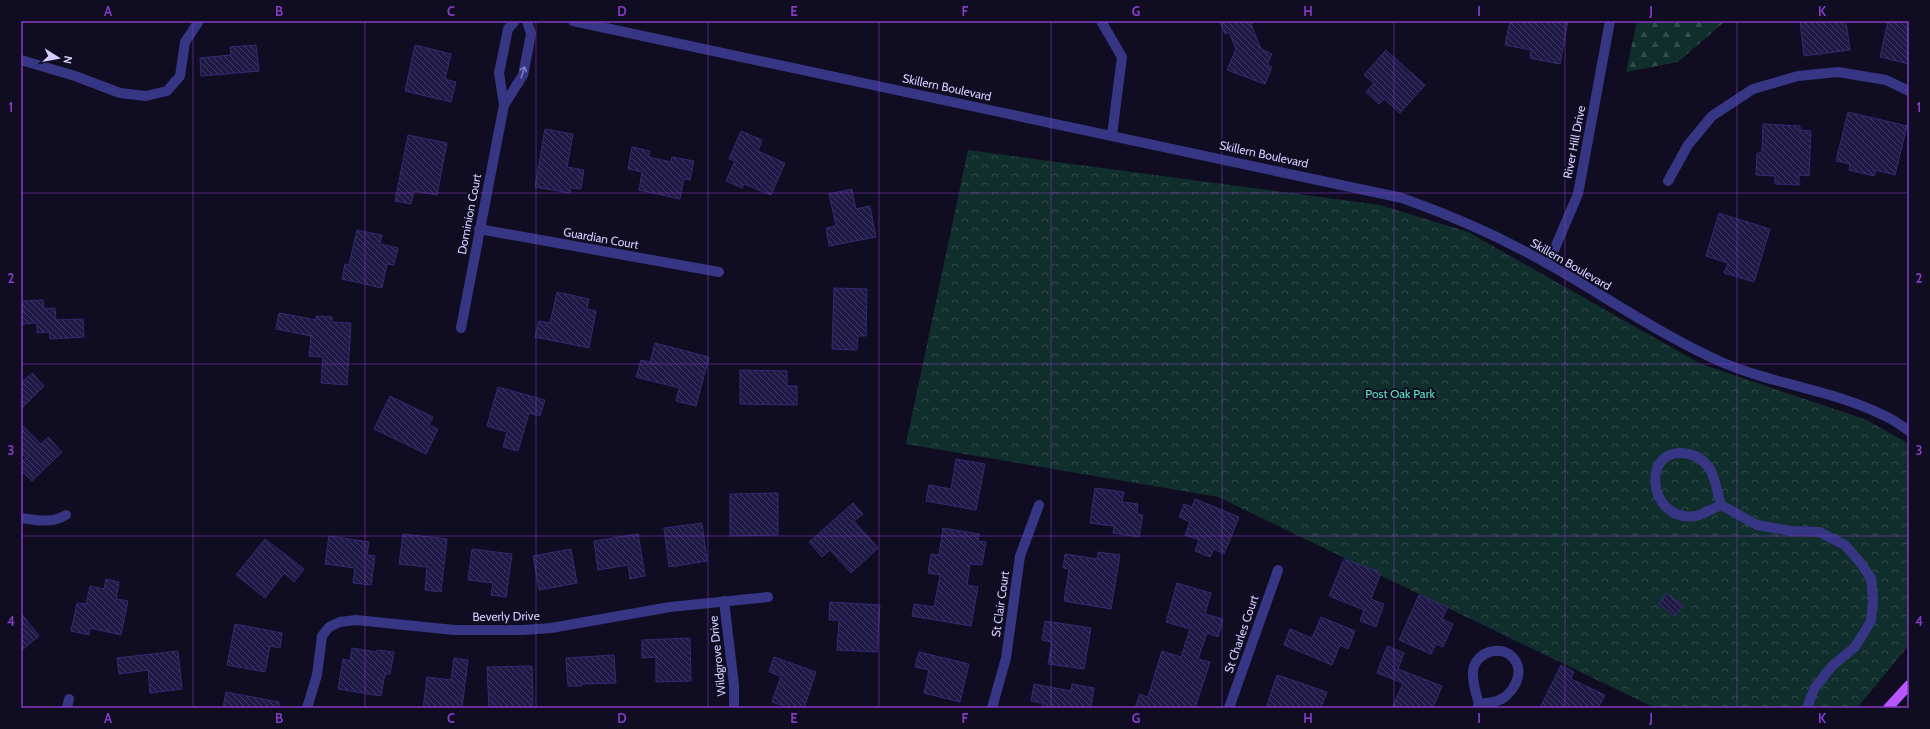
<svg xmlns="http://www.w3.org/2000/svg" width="1930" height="729" font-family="Cabin,sans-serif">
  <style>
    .forest { fill: url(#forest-firs) }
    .park { fill: url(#park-crowns) }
    .building { fill: url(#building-back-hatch); stroke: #352972 }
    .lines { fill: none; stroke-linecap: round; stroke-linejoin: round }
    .minor { stroke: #363684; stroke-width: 10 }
    .major { stroke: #b956ff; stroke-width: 10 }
    .oneway { stroke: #7d7bbb }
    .grid { fill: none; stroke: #843cc5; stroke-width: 1; stroke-opacity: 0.55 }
    .labels { text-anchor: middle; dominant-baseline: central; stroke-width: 4; stroke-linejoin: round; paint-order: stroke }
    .street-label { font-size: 12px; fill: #d3cfff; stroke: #100d23 }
    .park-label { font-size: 12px; fill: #57e4bb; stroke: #100d23 }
    .neatline { fill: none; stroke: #843cc5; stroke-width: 1.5 }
    .grid-label { font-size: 13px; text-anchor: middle; font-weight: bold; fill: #843cc5 }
  </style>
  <defs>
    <pattern id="forest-firs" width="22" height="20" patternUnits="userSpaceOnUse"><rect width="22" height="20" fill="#102e2b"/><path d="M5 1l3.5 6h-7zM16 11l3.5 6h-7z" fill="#324b4b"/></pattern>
    <pattern id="park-crowns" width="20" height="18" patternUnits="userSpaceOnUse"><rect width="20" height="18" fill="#102e2b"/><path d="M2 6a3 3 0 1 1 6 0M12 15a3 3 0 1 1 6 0" fill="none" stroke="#324b4b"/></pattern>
    <pattern id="building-back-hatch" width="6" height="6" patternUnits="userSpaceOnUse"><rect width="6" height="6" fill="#201845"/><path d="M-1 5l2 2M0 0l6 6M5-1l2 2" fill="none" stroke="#403961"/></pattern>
  </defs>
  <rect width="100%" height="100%" fill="#100d23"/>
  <path class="forest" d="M1637 21H1725L1678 62 1626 72Z"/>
  <path class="park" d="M968 150 1380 205 1468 232 1701 364 1867 420 1909 444V645L1857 708H1655L1218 497 906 444Z"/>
  <g class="building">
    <path d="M1220 21H1256L1251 24 1261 49 1272 54 1267 65 1272 67 1265 84 1227 70 1236 49 1229 32 1225 34Z"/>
    <path d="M1510 21H1568L1560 64 1530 58 1531 50 1505 45Z"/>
    <path d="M1800 21H1846L1850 50 1804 56Z"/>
    <path d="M1888 21H1909V64L1880 57Z"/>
    <path d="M256 45 259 71 201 76 200 58 231 55 230 47Z"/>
    <path d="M415 45 451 54 445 79 456 82 451 102 405 91Z"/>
    <path d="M1386 50 1425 85 1400 113 1384 99 1379 104 1366 92 1374 83 1364 75Z"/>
    <path d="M1848 112 1907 126 1895 175 1876 170 1874 176 1849 170 1850 164 1836 161Z"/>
    <path d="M1763 124 1800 126V130L1811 131 1809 176 1799 175V185L1775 184V176L1756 175 1757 153H1762Z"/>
    <path d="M545 129 573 134 567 167 584 170 581 189 571 188 570 193 535 187Z"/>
    <path d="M741 131 762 140 758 151 785 163 771 195 744 184 742 188 726 181 735 161 729 159Z"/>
    <path d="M408 135 447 143 437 195 414 191 411 204 395 201Z"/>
    <path d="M632 147 650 151 649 157 671 162 672 157 694 161 690 180 684 179 680 199 639 190 642 172 628 169Z"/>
    <path d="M852 189 856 209 870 206 876 237 829 246 826 228 836 226 829 194Z"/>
    <path d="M1719 213 1770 229 1754 282 1724 273 1728 263 1706 256Z"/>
    <path d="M357 230 382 235 380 244 398 248 394 265 387 264 382 288 342 279 345 264 349 265Z"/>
    <path d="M834 288 867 289 866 336H858L857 350 832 349Z"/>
    <path d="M557 292 589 299 587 309 596 311 589 348 535 337 539 321 550 323Z"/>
    <path d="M43 300 44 309 55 308 56 320 83 319 84 337 50 339 49 332 37 333V323L21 324V301Z"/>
    <path d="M279 313 316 320V316L332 317V322L351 323 347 385 321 383 323 357 309 356 311 336 276 329Z"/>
    <path d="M655 343 709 357 696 406 676 401 679 388 636 377 641 360 650 362Z"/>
    <path d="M740 370 787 371V386H797V405L740 404Z"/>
    <path d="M32 373 44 386 21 409V383Z"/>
    <path d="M498 387 545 400 540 416 529 413 518 451 503 447 507 432 487 426Z"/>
    <path d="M390 396 433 417 429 425 438 429 426 454 374 429Z"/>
    <path d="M21 424 41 444 48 437 62 452 32 481 21 470V463L26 458 21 452Z"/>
    <path d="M956 459 985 464 976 510 926 501 929 485 951 489Z"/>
    <path d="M1095 488 1124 492 1122 502 1138 504 1137 514 1143 515 1139 537 1113 533 1114 526 1090 523Z"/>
    <path d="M778 493V535L730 536V494Z"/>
    <path d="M1195 499 1239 517 1224 554 1214 549 1210 557 1195 551 1199 540 1185 535 1190 522 1179 517 1184 504 1192 507Z"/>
    <path d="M853 503 863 514 854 521 878 548 851 573 830 550 822 557 809 542Z"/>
    <path d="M702 523 707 561 669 567 664 528Z"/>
    <path d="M943 528 979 534 978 541 986 542 982 565 970 564 967 585 978 587 971 626 912 616 914 604 934 607 940 575 928 573 931 554 939 555Z"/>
    <path d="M403 534 447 539 441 592 425 590 427 567 399 564Z"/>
    <path d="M638 534 645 576 630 579 628 565 598 570 594 541Z"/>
    <path d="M329 536 369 542 367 555 375 556 371 585 353 583 355 568 325 564Z"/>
    <path d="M265 539 304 569 294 582 284 573 265 598 236 575Z"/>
    <path d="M472 549 512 554 506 597 491 595 493 583 468 580Z"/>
    <path d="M571 549 577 583 539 590 533 556Z"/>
    <path d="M1098 552 1120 555 1111 609 1064 601 1069 569 1063 568 1065 554 1097 559Z"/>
    <path d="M1344 559 1381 573 1371 599 1384 604 1376 627 1360 621 1364 610 1329 596Z"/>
    <path d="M106 579 119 582 116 599 128 601 121 635 90 628 89 635 71 631 77 603 86 604 90 586 104 589Z"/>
    <path d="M1177 583 1211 593 1205 614 1223 619 1218 637 1207 633 1198 659 1210 662 1195 708H1135L1140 694 1148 697 1162 651 1181 657 1190 629 1166 622Z"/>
    <path d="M1667 593 1683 606 1675 616 1659 604Z"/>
    <path d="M1419 595 1448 607 1442 619 1453 624 1443 647 1436 644 1431 654 1399 640Z"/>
    <path d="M830 602 880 605 877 652 837 650 839 620H829Z"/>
    <path d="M21 613 39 636 21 651Z"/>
    <path d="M1321 617 1355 631 1348 649 1340 645 1332 665 1284 645 1290 629 1312 638Z"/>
    <path d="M1045 621 1091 628 1084 669 1048 664 1052 642 1042 640Z"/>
    <path d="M235 624 282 633 280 648 270 646 265 672 227 665Z"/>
    <path d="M690 638 691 681 656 682V657L642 658V640Z"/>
    <path d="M1387 646 1404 653 1398 669 1442 686 1433 708H1392L1403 683 1377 673Z"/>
    <path d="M352 648 377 652V650L394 652 390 674H385L381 696 338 689 343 659 350 661Z"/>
    <path d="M178 651 182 689 150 693 148 670 119 674 117 658Z"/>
    <path d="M919 652 969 664 960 702 924 693 929 670 915 667Z"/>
    <path d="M614 655 616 683 582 684V686H568L566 658Z"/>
    <path d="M774 657 816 672 804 708H791L772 702 781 676 769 672Z"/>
    <path d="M454 658 468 660 462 708H423L427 677 451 680Z"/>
    <path d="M1561 665 1574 672 1571 679 1605 695 1598 708H1540Z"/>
    <path d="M532 666 533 707 489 708 487 667Z"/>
    <path d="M1277 675 1327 692 1321 708H1266Z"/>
    <path d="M1034 684 1071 691 1072 684 1094 688 1091 708H1042L1043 703 1031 701Z"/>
    <path d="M226 692 279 702V708H223Z"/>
  </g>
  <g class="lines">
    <g class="minor">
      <path d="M573 21 1402 198C1453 216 1501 237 1548 264 1605 296 1659 334 1719 361 1771 384 1833 390 1883 415 1892 419 1901 425 1909 431"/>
      <path d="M1101 21 1122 57 1112 135"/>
      <path d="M21 60 75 76 120 93 146 96 167 91 180 76 185 42 199 21"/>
      <path d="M504 105 523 75 531 34 527 21"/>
      <path d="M1668 181 1688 145 1712 116 1753 89 1798 76 1838 72 1886 80 1909 91"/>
      <path d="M479 229 719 272"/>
      <path d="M1548 264 1578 194 1610 21"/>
      <path d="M461 328 504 105 499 73 508 29 515 21"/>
      <path d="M1721 505C1714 508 1704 514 1696 516 1646 523 1640 443 1689 454 1699 456 1708 464 1712 473 1716 483 1718 495 1721 505L1757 525 1791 531 1819 532 1845 545 1859 561 1871 578 1873 600 1871 621 1855 647 1832 666 1814 689 1807 708"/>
      <path d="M21 518C37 520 51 524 66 515"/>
      <path d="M724 601 734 685V708"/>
      <path d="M67 708 69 699"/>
      <path d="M307 708 317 675 322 636 329 627 340 622 356 620 454 630H523L551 628 670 607 768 597"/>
      <path d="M992 708 1006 658 1020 556 1039 505"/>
      <path d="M1229 708 1278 570"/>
      <path d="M1477 708 1479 704C1485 703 1492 703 1497 701 1512 696 1526 673 1514 659 1502 643 1475 652 1473 671 1472 683 1476 693 1479 704"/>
    </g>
    <path class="major" d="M1888 708 1909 685"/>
  </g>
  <defs><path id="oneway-shaft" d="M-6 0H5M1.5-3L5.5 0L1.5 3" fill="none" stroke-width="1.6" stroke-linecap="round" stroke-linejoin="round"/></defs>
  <use class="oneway" href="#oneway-shaft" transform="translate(523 72) rotate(-73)"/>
  <path class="grid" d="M193 21V708M365 21V708M536 21V708M708 21V708M879 21V708M1051 21V708M1222 21V708M1394 21V708M1565 21V708M1737 21V708M21 193H1909M21 364H1909M21 536H1909"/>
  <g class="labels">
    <g class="street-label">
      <text transform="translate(947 87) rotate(12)">Skillern Boulevard</text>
      <text transform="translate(1574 142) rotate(-79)">River Hill Drive</text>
      <text transform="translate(1264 154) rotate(12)">Skillern Boulevard</text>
      <text transform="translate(469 214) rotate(-79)">Dominion Court</text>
      <text transform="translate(601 238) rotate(10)">Guardian Court</text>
      <text transform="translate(1571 264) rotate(30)">Skillern Boulevard</text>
      <text transform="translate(1000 604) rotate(-82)">St Clair Court</text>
      <text transform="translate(506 616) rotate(-1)">Beverly Drive</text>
      <text transform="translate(1241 634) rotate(-71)">St Charles Court</text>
      <text transform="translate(717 656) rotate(-96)">Wildgrove Drive</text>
    </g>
    <g class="park-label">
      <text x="1400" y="393">Post Oak Park</text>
    </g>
  </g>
  <rect width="1930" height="729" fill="none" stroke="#100d23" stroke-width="44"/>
  <g transform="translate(58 58) rotate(101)" stroke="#100d23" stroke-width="3" paint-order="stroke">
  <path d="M0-3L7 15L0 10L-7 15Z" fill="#d3cfff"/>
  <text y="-6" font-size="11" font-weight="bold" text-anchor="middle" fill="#d3cfff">N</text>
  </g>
  <rect x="22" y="22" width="1886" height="685" class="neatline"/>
  <g class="grid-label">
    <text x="108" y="16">A</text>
    <text x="279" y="16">B</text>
    <text x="451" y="16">C</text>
    <text x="622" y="16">D</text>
    <text x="794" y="16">E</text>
    <text x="965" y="16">F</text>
    <text x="1136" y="16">G</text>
    <text x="1308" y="16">H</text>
    <text x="1479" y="16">I</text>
    <text x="1651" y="16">J</text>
    <text x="1822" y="16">K</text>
    <text x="11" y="112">1</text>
    <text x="1919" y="112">1</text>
    <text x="11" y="283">2</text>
    <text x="1919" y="283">2</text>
    <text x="11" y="455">3</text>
    <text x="1919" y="455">3</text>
    <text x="11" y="626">4</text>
    <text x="1919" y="626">4</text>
    <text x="108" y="723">A</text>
    <text x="279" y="723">B</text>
    <text x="451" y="723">C</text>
    <text x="622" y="723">D</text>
    <text x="794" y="723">E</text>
    <text x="965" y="723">F</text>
    <text x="1136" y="723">G</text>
    <text x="1308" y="723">H</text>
    <text x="1479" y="723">I</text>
    <text x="1651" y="723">J</text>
    <text x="1822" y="723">K</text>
  </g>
</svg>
